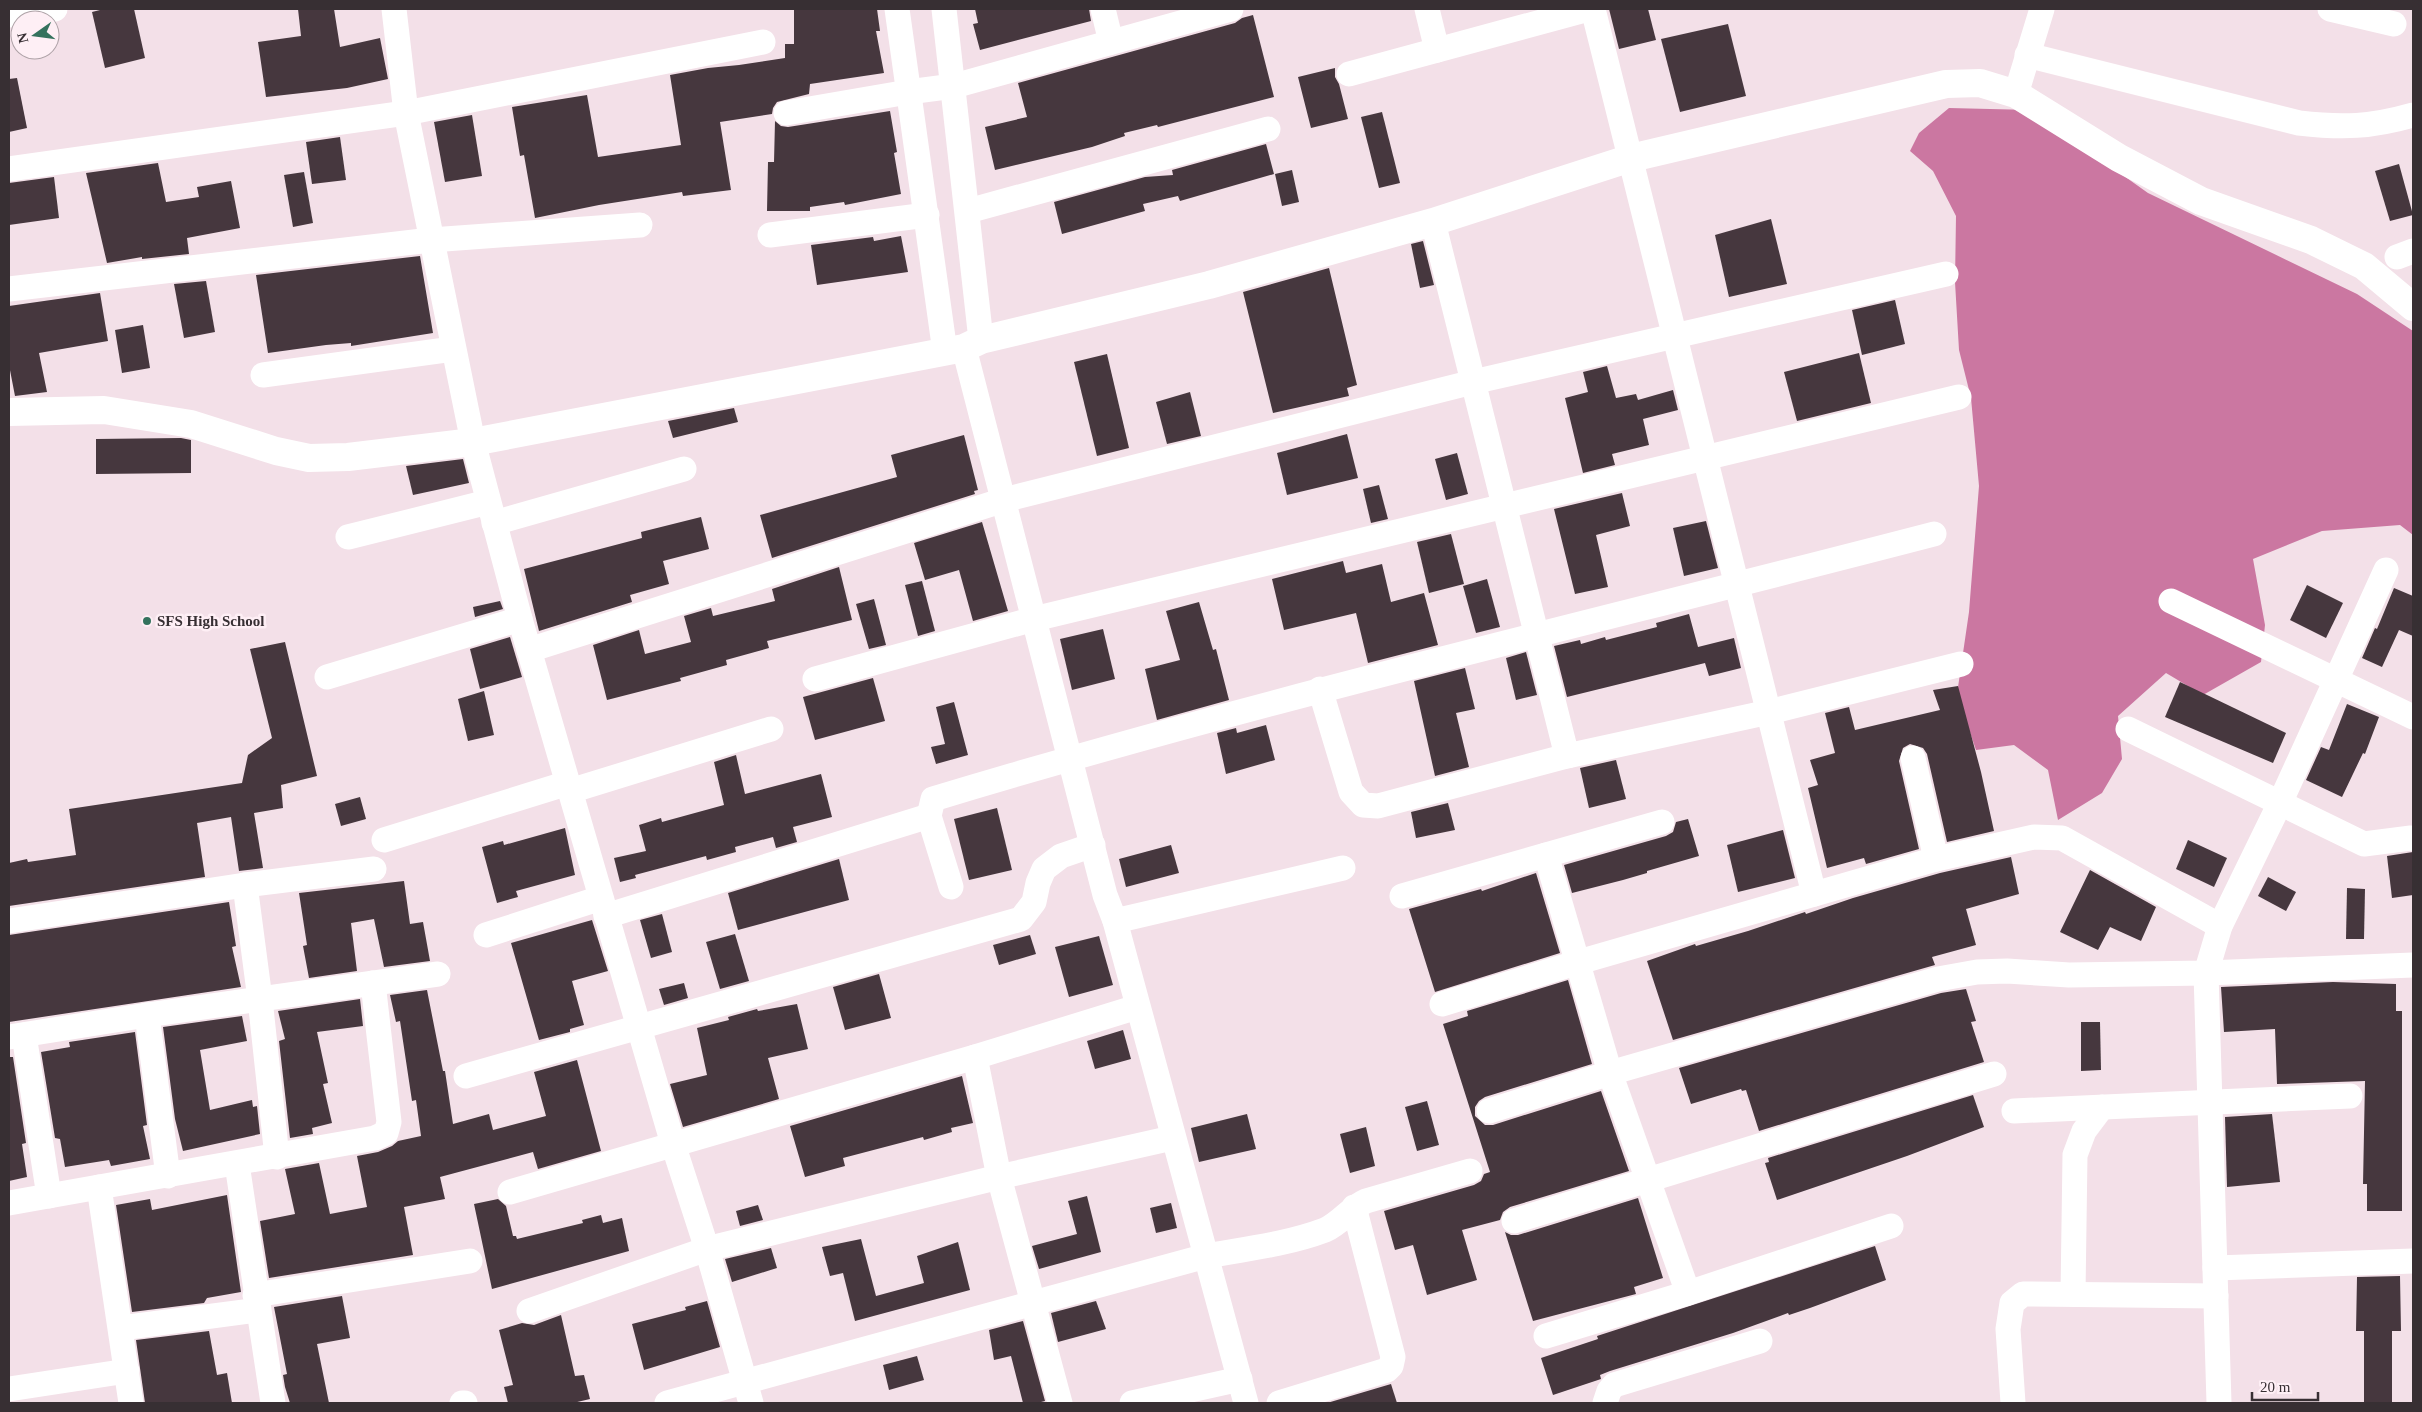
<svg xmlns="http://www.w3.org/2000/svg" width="2422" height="1412" font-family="Georgia,serif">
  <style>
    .water { fill: #cb77a1 }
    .building { fill: #46373e }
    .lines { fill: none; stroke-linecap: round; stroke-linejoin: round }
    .street { stroke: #fff; stroke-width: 25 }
    .secondary { stroke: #fff; stroke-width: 28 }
    .poi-dot { fill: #34725d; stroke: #feeff5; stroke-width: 2 }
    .labels { text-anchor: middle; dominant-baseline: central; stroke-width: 5; stroke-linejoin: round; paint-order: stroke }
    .poi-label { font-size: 15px; font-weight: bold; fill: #372f33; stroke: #feeff5; text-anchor: start }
  </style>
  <rect width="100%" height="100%" fill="#f3e0e8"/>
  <path class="water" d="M1949 108 2031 110 2148 193 2357 294 2413 331V535L2400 525 2322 531 2253 559 2265 625 2261 662 2203 695 2166 673 2118 716 2122 759 2102 793 2058 820 2048 770 2014 745 1976 750 1957 694 1969 612 1979 486 1971 398 1959 350 1955 282 1956 216 1933 171 1910 151 1919 133Z"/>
  <g class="building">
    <path d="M104 9H134L145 58 105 68 92 12Z"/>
    <path d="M298 9H334L340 47 380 38 388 79 347 88 266 97 258 42 301 36Z"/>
    <path d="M794 9H877L880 31H876L884 73 810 84 809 94 777 102 773 108 772 114 720 122 731 190 683 196 682 192 599 205 535 218 524 155 520 156 512 107 587 95 598 157 681 145 670 75 708 68 739 65 785 58V44H794Z"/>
    <path d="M975 9H1089L1091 21 980 50 973 24 978 23Z"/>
    <path d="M1609 9H1648L1656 40 1619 49Z"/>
    <path d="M1253 15 1274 97 1158 127 1157 125 1124 133 1125 136 1092 147 995 170 985 127 1027 117 1018 83 1235 23 1242 18Z"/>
    <path d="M1728 24 1746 96 1680 112 1661 39Z"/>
    <path d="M1335 68V77L1339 84 1348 119 1311 128 1298 77Z"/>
    <path d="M17 78 27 128 9 132V79Z"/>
    <path d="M890 111 897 152 894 153 901 194 845 205 844 202 810 207V211H767L768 162H774L775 121 781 126 788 127Z"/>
    <path d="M1382 112 1400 183 1379 188 1361 117Z"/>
    <path d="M472 115 482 176 445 182 434 122Z"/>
    <path d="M340 137 346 180 312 184 306 142Z"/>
    <path d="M1266 144 1274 174 1180 201 1178 196 1143 204 1145 211 1062 234 1054 202 1145 177 1173 175 1172 170Z"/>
    <path d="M158 163 166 202 199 197 197 187 231 181 240 228 187 238 189 254 142 259V257L107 263 86 173Z"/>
    <path d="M2399 164 2413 215 2390 221 2375 171Z"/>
    <path d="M1292 170 1299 202 1282 206 1275 174Z"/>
    <path d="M304 172 313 223 293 227 284 175Z"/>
    <path d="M54 177 59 218 9 225V183Z"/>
    <path d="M1771 219 1787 284 1729 297 1715 235Z"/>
    <path d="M901 236 908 272 817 285 811 245 873 237 874 241Z"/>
    <path d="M1423 241 1434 285 1420 288 1411 244Z"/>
    <path d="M420 256 433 333 351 346V343L326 345 268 353 256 275Z"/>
    <path d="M1329 268 1357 385 1347 388 1349 396 1273 413 1243 292Z"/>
    <path d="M206 281 215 332 184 338 174 284Z"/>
    <path d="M100 293 108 341 39 353 47 392 15 396 9 365V306Z"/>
    <path d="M1895 300 1905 344 1862 355 1852 310Z"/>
    <path d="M143 325 150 368 122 373 115 330Z"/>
    <path d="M1859 353 1871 403 1797 421 1784 372Z"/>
    <path d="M1107 354 1129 448 1097 456 1074 362Z"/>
    <path d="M1607 366 1616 398 1636 394 1638 400 1673 390 1678 410 1643 419 1649 445 1612 454 1615 465 1583 473 1565 398 1588 392 1583 372Z"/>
    <path d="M1190 392 1201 436 1167 444 1156 402Z"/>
    <path d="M734 408 738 422 673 438 668 421Z"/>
    <path d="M1347 434 1358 478 1287 495 1277 453Z"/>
    <path d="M964 435 978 490 974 491 975 494 772 558 760 515 897 477 891 455Z"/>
    <path d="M181 438 191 440V473L96 474V439Z"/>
    <path d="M1457 453 1468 494 1446 500 1435 459Z"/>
    <path d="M463 459 469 483 413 495 406 466Z"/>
    <path d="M1379 485 1388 519 1371 523 1363 489Z"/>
    <path d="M1622 493 1630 526 1596 535 1608 587 1575 594 1554 509Z"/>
    <path d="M701 517 709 549 663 561 669 584 630 595 632 602 539 631 524 569 642 538 641 532Z"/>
    <path d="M1706 521 1718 568 1684 576 1673 528Z"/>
    <path d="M982 522 1008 611 973 621 959 570 925 580 914 543Z"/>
    <path d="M1451 534 1464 584 1429 593 1417 542Z"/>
    <path d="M1343 561 1346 573 1382 564 1391 602 1424 593 1438 645 1368 663 1356 613 1284 630 1272 579Z"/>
    <path d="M839 567 852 620 767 641 769 648 726 660 727 665 680 678 681 681 607 700 593 645 639 630 645 654 691 642 684 616 711 608 713 616 775 601 772 589Z"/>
    <path d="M1487 579 1500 627 1476 633 1463 586Z"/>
    <path d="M922 581 935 631 918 636 905 585Z"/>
    <path d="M2307 585 2343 603 2326 638 2290 620Z"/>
    <path d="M2394 588 2413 596V636L2399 630 2382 667 2362 658 2375 628 2377 629Z"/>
    <path d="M874 599 886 645 869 649 856 604Z"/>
    <path d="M500 601 503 609 475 617 473 607Z"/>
    <path d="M1199 602 1213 650 1216 649 1229 700 1157 720 1145 669 1180 660 1166 611Z"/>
    <path d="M1689 614 1698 647 1734 638 1741 668 1709 676 1705 663 1567 697 1554 646 1580 640 1581 644 1605 637 1606 640 1657 627 1656 623Z"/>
    <path d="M1103 629 1115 679 1072 690 1060 639Z"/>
    <path d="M510 637 522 677 480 689 470 649Z"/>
    <path d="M285 642 317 776 281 785 283 808 254 813 263 868 239 871 231 817 197 823 205 877 9 906V863L27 859 28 862 76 855 69 809 242 783 248 755 272 738 250 649Z"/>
    <path d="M1526 652 1537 695 1516 700 1506 658Z"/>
    <path d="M1465 668 1475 709 1456 713 1469 767 1435 776 1414 681Z"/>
    <path d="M873 678 885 721 815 740 803 697Z"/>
    <path d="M2180 682 2286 733 2273 763 2165 717Z"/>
    <path d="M1958 686 1981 772 1994 831 1947 842 1927 754 1923 748 1910 744 1903 748 1899 761 1919 849 1866 864 1864 858 1827 868 1808 788 1818 785 1810 760 1835 753 1825 713 1849 707 1855 730 1940 710 1933 690Z"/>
    <path d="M484 691 494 735 468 741 458 699Z"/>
    <path d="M954 702 968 755 936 764 931 747 945 744 936 707Z"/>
    <path d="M2347 704 2379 717 2365 754 2363 753 2342 797 2306 780 2321 747 2329 750Z"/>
    <path d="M1266 725 1275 760 1226 774 1217 733 1236 728 1237 733Z"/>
    <path d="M736 755 745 794 821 774 832 817 793 827 797 842 776 848 773 837 735 847 736 852 707 860 706 856 635 875 636 878 620 882 614 858 646 851 639 825 661 818 662 822 724 805 714 762Z"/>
    <path d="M1616 760 1626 799 1589 808 1580 768Z"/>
    <path d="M360 797 366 819 341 826 335 804Z"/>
    <path d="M1448 803 1455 830 1416 838 1411 812Z"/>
    <path d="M997 808 1012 870 969 880 954 819Z"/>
    <path d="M1688 819 1699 856 1647 871V873L1623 880 1572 893 1564 865 1666 836 1673 832 1676 822Z"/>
    <path d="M565 828 575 875 516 891 518 897 497 903 482 847 503 841 504 845Z"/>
    <path d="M1783 830 1795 878 1738 892 1727 845Z"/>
    <path d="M2188 840 2227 858 2214 887 2176 869Z"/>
    <path d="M1171 845 1179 873 1126 887 1119 859Z"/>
    <path d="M2413 852V895L2392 898 2387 856Z"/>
    <path d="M2011 857 2019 894 1966 909 1976 945 1932 957 1935 965 1673 1040 1647 961 1695 944 1696 946 1748 931 1805 912 1806 914 1853 898 1940 873Z"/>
    <path d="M839 859 849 900 738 930 728 893Z"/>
    <path d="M2090 870 2156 907 2141 941 2110 927 2098 950 2060 932Z"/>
    <path d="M1536 873 1560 953 1435 992 1409 909 1481 889 1482 891Z"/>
    <path d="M2268 877 2296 892 2286 911 2258 896Z"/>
    <path d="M404 881 410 924 423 922 430 961 384 967 374 919 351 923 357 971 309 978 303 946 307 945 299 893Z"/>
    <path d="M2347 888 2365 889 2364 939H2346Z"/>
    <path d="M229 902 236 946 232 947 241 987 9 1022V935Z"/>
    <path d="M662 914 672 952 651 958 640 920Z"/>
    <path d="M592 920 608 971 572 981 584 1025 570 1029V1032L539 1040 511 943Z"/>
    <path d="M735 934 749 981 720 989 706 942Z"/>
    <path d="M1030 935 1036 954 999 965 993 945Z"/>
    <path d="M1099 936 1113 985 1069 997 1055 947Z"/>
    <path d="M879 974 891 1018 845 1030 833 987Z"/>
    <path d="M1568 980 1592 1064 1485 1097 1479 1101 1475 1107V1116L1485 1125H1493L1601 1091 1629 1171 1510 1207 1503 1212 1500 1220 1462 1230 1477 1280 1427 1295 1413 1245 1395 1250 1384 1211 1474 1185 1481 1181 1484 1174 1490 1172 1443 1024 1468 1016 1467 1011Z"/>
    <path d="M2333 982 2396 984V1011H2402V1211H2367V1184H2363L2365 1081 2277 1084 2275 1029 2224 1032 2221 987Z"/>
    <path d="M684 983 688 998 664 1005 659 989Z"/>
    <path d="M1966 989 1976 1021 1971 1022 1984 1062 1759 1131 1746 1090 1742 1091 1741 1089 1691 1104 1679 1068 1941 993Z"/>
    <path d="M427 990 443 1071H445L453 1124 489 1114 493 1130 546 1116 534 1072 577 1060 601 1151 538 1169 533 1152 440 1177 445 1199 404 1207 413 1255 269 1278 260 1221 295 1214 285 1169 319 1163 330 1214 367 1207 357 1156 378 1152 392 1146 398 1141 421 1136 416 1100 412 1101 400 1021 396 1022 390 995Z"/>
    <path d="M360 999 363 1026 317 1032 328 1083 323 1084 332 1123 312 1128 313 1134 290 1138 279 1041 285 1039 278 1011Z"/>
    <path d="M797 1004 808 1049 768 1058 779 1099 683 1127 670 1084 707 1075 697 1028 729 1020 728 1017 757 1009 758 1011Z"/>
    <path d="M242 1016 247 1041 200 1050 210 1110 252 1100 253 1107 257 1106 260 1134 183 1151 175 1119 163 1027Z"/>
    <path d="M2081 1022H2100L2101 1070 2081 1071Z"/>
    <path d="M1123 1030 1131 1059 1095 1069 1087 1041Z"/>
    <path d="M135 1032 147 1125 143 1126 150 1159 111 1166 109 1160 65 1167 60 1139 55 1138 41 1052 70 1047 69 1042Z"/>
    <path d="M9 1057H13L26 1143 22 1144 27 1177 9 1181Z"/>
    <path d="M962 1076 973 1123 951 1128 952 1132 924 1140 923 1137 843 1158 845 1166 805 1177 790 1126Z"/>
    <path d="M1973 1095 1984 1127 1907 1156 1777 1200 1765 1163 1769 1162 1768 1158Z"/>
    <path d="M1427 1101 1439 1145 1417 1151 1405 1107Z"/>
    <path d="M1247 1114 1256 1149 1199 1162 1191 1128Z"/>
    <path d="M2272 1114 2280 1182 2227 1187 2225 1117Z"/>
    <path d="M1366 1127 1375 1166 1350 1173 1340 1134Z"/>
    <path d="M227 1195 241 1292 207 1298 204 1303 132 1312 116 1205 150 1199 152 1210Z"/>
    <path d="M1087 1196 1101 1252 1039 1269 1032 1246 1077 1234 1068 1201Z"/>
    <path d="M1638 1198 1663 1278 1634 1287 1636 1294 1533 1321 1505 1232 1511 1235H1518Z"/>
    <path d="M498 1199 506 1206 513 1236H516L517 1239 583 1223 582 1220 601 1215 603 1223 622 1218 629 1251 492 1289 474 1204Z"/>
    <path d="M1171 1203 1177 1228 1156 1233 1150 1208Z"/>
    <path d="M758 1205 763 1220 740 1226 736 1211Z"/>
    <path d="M861 1239 876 1296 924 1283 917 1256 958 1242 970 1290 855 1321 843 1273 830 1276 822 1247Z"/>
    <path d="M1875 1246 1886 1280 1810 1308 1789 1315 1788 1313 1733 1333 1610 1371 1600 1375 1601 1379 1553 1395 1541 1358 1598 1339 1597 1336Z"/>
    <path d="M771 1248 777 1268 732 1282 725 1259Z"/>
    <path d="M2400 1276 2401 1331H2392V1403H2364V1331H2356L2357 1277Z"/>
    <path d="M342 1296 350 1338 317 1344 329 1403H290L285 1387 283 1375 287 1374 274 1307Z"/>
    <path d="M707 1301 720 1347 644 1370 632 1324 686 1310 685 1307Z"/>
    <path d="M1096 1301 1106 1329 1058 1342 1051 1313Z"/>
    <path d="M561 1315 575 1376 584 1375 590 1399 573 1403H508L504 1387 513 1385 499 1330 522 1323 534 1325Z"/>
    <path d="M1023 1321 1045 1401 1037 1403H1023L1011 1356 994 1360 989 1330Z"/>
    <path d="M209 1331 217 1375 227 1373 232 1403H145L136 1340Z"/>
    <path d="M917 1356 924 1380 889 1390 883 1365Z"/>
    <path d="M1391 1384 1397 1403H1327Z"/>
  </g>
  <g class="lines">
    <g class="street">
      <path d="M394 9 406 113 473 442 520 619 673 1144 707 1249 751 1403"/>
      <path d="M897 9 945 352"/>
      <path d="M944 9 981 340"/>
      <path d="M1103 9 1111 42"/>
      <path d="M1427 9 1437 50"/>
      <path d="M1593 9 1814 894"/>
      <path d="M2330 9 2394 24"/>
      <path d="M9 15 55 9"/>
      <path d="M2027 55 2299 123C2343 128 2371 127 2413 115"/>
      <path d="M1349 74 1589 9"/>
      <path d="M2016 94 2042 9"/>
      <path d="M786 113 908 92 954 86 1231 9"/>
      <path d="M9 169 406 113 763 42"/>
      <path d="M968 211 1268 129"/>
      <path d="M1433 222 1567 756"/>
      <path d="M770 235 927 215"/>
      <path d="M2397 257 2413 251"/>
      <path d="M9 289 431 240 640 225"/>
      <path d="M964 348 1105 895 1115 921 1246 1403"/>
      <path d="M263 375 453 349"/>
      <path d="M494 523 684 469"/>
      <path d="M348 537 488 502"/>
      <path d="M2171 601 2413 717"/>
      <path d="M529 650 1004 500 1473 382 1946 274"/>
      <path d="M327 677 520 619"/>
      <path d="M815 679 1034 619 1959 397"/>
      <path d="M1320 689 1351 792 1363 805 1378 806 1567 756 1769 712 1961 664"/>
      <path d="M2128 729 2364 844 2411 838"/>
      <path d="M1913 758 1936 859"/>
      <path d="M570 791 771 729"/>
      <path d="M384 840 568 783"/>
      <path d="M1546 855 1610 1073 1688 1293"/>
      <path d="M245 885 260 999 277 1157"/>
      <path d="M951 887 929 816 933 799C1263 699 1600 621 1934 534"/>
      <path d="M1402 896 1662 822"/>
      <path d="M606 916 929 816"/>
      <path d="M9 921 245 885 374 869"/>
      <path d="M1115 921 1343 868"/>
      <path d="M486 935 601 898"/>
      <path d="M1442 1004 1579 962 1936 859 2034 837 2062 838 2220 926"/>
      <path d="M147 1015 168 1176"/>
      <path d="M24 1035 49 1196"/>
      <path d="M9 1037 147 1015 438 974"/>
      <path d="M975 1057 999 1177 1060 1403"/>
      <path d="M466 1076 1021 919 1034 902 1038 883 1044 869 1061 856 1093 845"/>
      <path d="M1489 1111 1610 1073 1938 979 1977 972 2007 971 2069 975 2206 973 2413 965"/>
      <path d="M2014 1111 2350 1096"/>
      <path d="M237 1164 273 1403"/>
      <path d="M99 1187 131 1403"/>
      <path d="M510 1192 975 1057 1137 1007"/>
      <path d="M9 1203 375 1138 386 1133 389 1122 373 983"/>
      <path d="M1514 1221 1994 1074"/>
      <path d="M2215 1268 2413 1261"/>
      <path d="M2073 1294 2075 1155 2084 1131 2102 1107"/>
      <path d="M255 1295 470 1261"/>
      <path d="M529 1311 707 1249 999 1177 1172 1138"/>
      <path d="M121 1328 258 1310"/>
      <path d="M1546 1336 1688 1293 1891 1226"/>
      <path d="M9 1389 127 1371"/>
      <path d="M462 1403H465"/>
      <path d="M667 1403 1206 1256C1246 1249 1288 1244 1325 1230 1341 1223 1350 1208 1366 1201L1470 1171"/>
      <path d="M1132 1403 1240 1379"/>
      <path d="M1279 1403 1387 1370 1391 1366 1393 1357 1354 1207"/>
      <path d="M1605 1403 1609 1391 1614 1385 1760 1341"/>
      <path d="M2013 1403 2008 1329 2012 1303 2023 1294 2216 1296"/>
      <path d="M2219 1403 2206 973 2220 926 2280 803 2386 570"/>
    </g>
    <path class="secondary" d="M9 412 104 410 191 424 276 451 309 458 348 457 473 442 964 348 981 340 1209 285 1433 222 1631 158 1946 84 1980 83 2016 94 2119 158 2201 201 2311 240 2364 266 2413 307"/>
  </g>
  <circle class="poi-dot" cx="147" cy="621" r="5"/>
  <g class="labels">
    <g class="poi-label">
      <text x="157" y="621">SFS High School</text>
    </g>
  </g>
  <rect width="2422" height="1412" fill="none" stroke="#372f33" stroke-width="20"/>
  <g transform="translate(35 35) rotate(256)"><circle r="24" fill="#feeff5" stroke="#aea2a7"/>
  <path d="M0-4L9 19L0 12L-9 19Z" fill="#34725d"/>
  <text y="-8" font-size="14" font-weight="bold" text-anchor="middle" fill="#372f33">N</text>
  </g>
  <path d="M2252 1392v8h66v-8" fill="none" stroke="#372f33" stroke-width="2.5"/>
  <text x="2260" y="1392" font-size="15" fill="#372f33" stroke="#feeff5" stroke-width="4" paint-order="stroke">20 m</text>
</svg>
